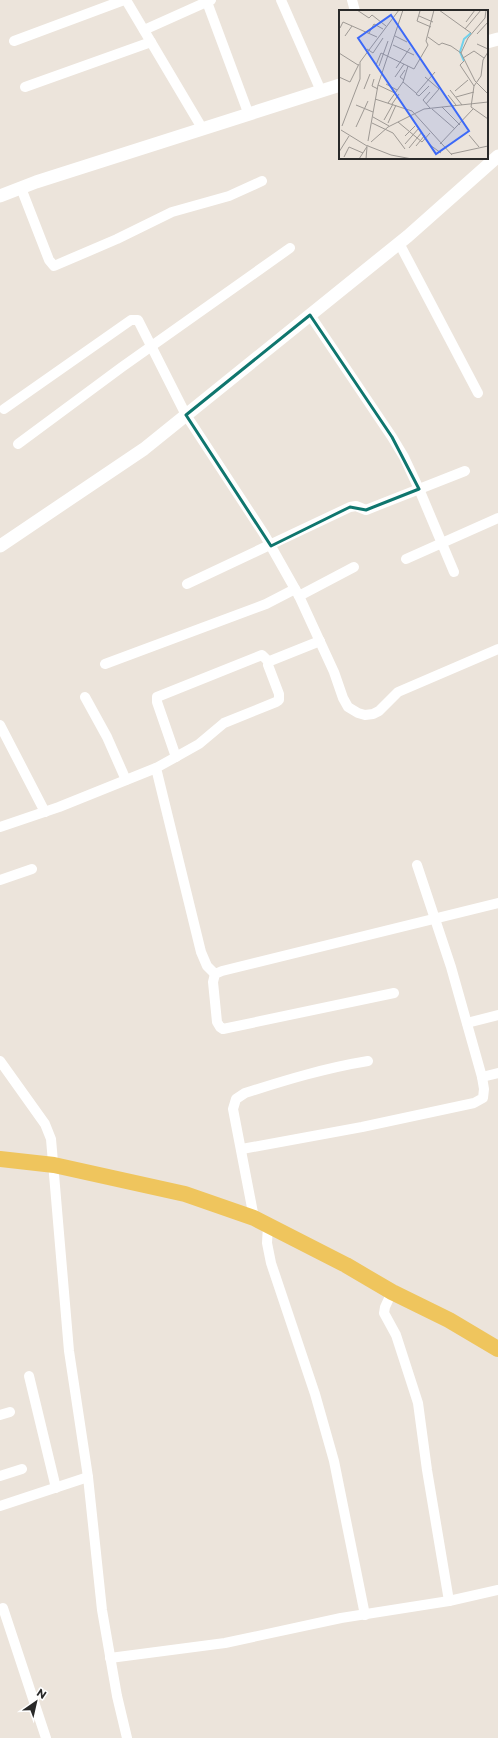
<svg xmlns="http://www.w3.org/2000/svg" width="498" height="1738" font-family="Montserrat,sans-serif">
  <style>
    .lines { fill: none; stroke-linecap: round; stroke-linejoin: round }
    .minor { stroke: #fff; stroke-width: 10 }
    .tertiary { stroke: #fff; stroke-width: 13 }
    .primary { stroke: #efc55d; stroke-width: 16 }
    .marked { fill: none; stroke: #0f766e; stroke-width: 3; stroke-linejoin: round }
    .inset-river { fill: none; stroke: #6fd2ed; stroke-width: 2 }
    .inset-road { fill: none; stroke: #9e9994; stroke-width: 1 }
    .view { fill: #3c69f8; fill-opacity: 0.15; stroke: #3c69f8; stroke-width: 2 }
    .inset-edge { fill: none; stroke: #292929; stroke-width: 2 }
  </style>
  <rect width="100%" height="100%" fill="#ece4db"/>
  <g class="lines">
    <g class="minor">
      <path d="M126 0 202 128"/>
      <path d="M281 0 321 91"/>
      <path d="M352 0 355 11"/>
      <path d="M207 2 249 115"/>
      <path d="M144 30 211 0"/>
      <path d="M14 41 124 0"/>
      <path d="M25 87 151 42"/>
      <path d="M21 188 49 260 54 266 117 239 172 212 229 196 262 181"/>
      <path d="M399 243 478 393"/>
      <path d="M310 315 392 437 404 457 419 489 454 572"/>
      <path d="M4 409 131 320H138L186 415 264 534 299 596 334 672 343 698 348 707 358 713 365 715 373 714 379 711 398 692 498 649"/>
      <path d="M18 444 122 367 290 248"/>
      <path d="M406 559 498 518"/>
      <path d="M187 584 350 507 356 506 366 510 465 471"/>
      <path d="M299 596 354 567"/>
      <path d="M105 664 266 604 295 589"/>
      <path d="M85 697 107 737 126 780"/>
      <path d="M0 725 45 812"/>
      <path d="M176 757 157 702V697L262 655 269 662"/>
      <path d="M156 768 201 952 207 966 215 974"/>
      <path d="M0 827 59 807 156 768 199 744 224 723 276 702 279 700V694L268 665 270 661 320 641"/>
      <path d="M0 880 32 869"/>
      <path d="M394 993 223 1029 220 1027 217 1022 213 982 215 974 222 971 498 903"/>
      <path d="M467 1023 498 1015"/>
      <path d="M0 1061 45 1124 51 1139 69 1351 88 1477 102 1610 117 1696 127 1738"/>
      <path d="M482 1077 498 1073"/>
      <path d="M242 1149 362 1127 474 1103 483 1098 484 1089 482 1077 451 967 417 865"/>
      <path d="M254 1218 233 1109 236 1099 245 1093C286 1080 325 1068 368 1061"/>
      <path d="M268 1225 267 1243 271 1263 315 1394 334 1461 365 1615"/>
      <path d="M392 1292 385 1307 384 1313 396 1335 418 1403 427 1470 449 1601"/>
      <path d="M29 1376 56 1488"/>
      <path d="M0 1415 10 1412"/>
      <path d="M0 1476 22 1469"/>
      <path d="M0 1506 88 1477"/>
      <path d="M3 1608 46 1738"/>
      <path d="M110 1658 225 1643 341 1618 449 1601 498 1590"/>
    </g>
    <g class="tertiary">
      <path d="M487 42 498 39"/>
      <path d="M0 196 36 182 340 85"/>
      <path d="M0 546 144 449 408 236 498 156"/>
    </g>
    <path class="primary" d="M0 1159 54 1165 185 1194 254 1218 346 1265 392 1292 449 1320 498 1349"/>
  </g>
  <path class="marked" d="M310 315 392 437 419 489 366 510 350 507 271 546 186 415Z"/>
  <g transform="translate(339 10)">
    <rect width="149" height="149" fill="#ece4db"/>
    <path class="inset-river" d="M125 51 121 42 125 29 132 23"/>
    <path class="inset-road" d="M18 0 30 8 33 5 47 16M79 0 81 1 78 11 92 17M100 0 132 23M147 0 146 8 129 28 122 43 136 71 149 84M80 6 94 12M127 12 136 0M1 18 4 12 38 27M126 19 142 0M30 23 35 14 44 19M138 24 149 12M6 26 13 16M56 26 68 32M89 27 100 35 103 33 112 36 122 43M138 34 149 39M54 35 75 45M28 39 34 43 44 28M149 42 144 50 142 66 135 76 132 97 149 109M0 43 19 55M124 48 135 41 145 48M125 51 121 55 135 76M37 55 42 43 75 59 89 35 87 31 95 0M40 56 49 31M57 58 71 38M0 67 11 72 20 54M56 67 65 54M86 67 100 79 87 94M35 69 33 76 39 79M65 70 61 67 66 60M64 72 77 83M47 74 58 80M39 75 56 83M90 76 80 86 77 84 96 62M25 79 31 64M111 80 123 95M116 81 129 70M109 85 117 95M117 87 135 82M36 89 73 101 113 145M49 93 64 72 69 56M53 94 60 84M17 95 34 102M103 97 121 115M91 98 84 90 91 82M93 99 116 119M34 107 50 116M45 110 54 94M59 112 83 132 91 123M33 113 54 123 66 139M49 113 57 95M3 116 21 69V52L60 0M17 117 29 91M2 120 28 136M130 125 140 137M66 126 76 116M29 131 39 75 64 0M32 132 49 117 85 99 149 92M66 134 80 118M101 134 134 99M91 135 102 143M29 136 52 145 73 149M77 136 86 125M70 138 83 122M0 142 10 126M112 144 149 136M5 147 10 137 24 143M20 149 29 135M27 149 28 137"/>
    <path class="view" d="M52 5 130 121 97 144 19 28Z"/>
    <rect width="149" height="149" class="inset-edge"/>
  </g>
  <g transform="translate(36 1702) rotate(34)" stroke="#ffffff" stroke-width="3" paint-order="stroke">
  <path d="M0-3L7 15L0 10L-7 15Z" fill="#292929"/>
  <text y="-6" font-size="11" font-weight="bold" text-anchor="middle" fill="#292929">N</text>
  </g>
</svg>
